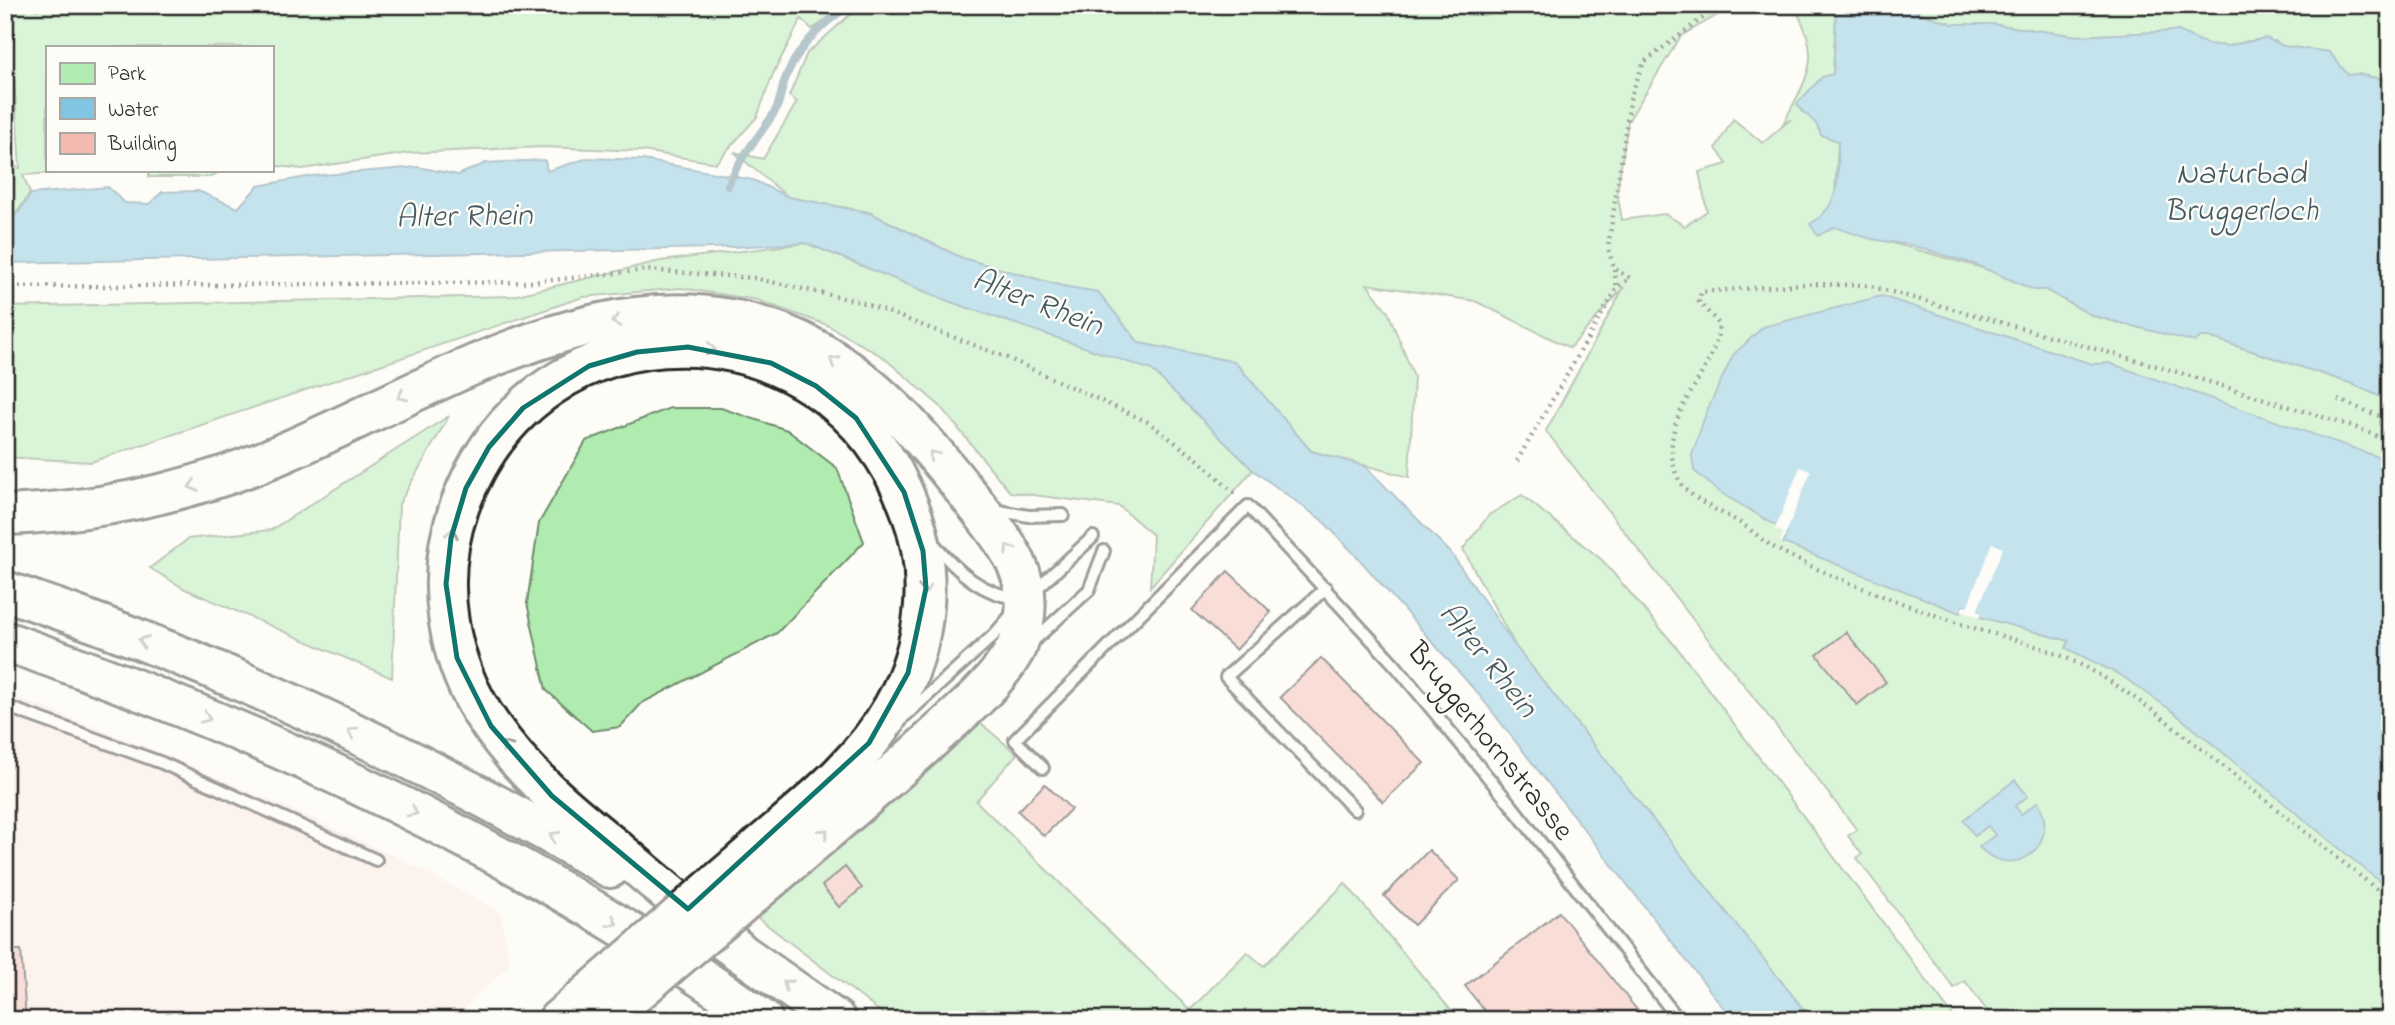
<svg xmlns="http://www.w3.org/2000/svg" width="2395" height="1025" font-family="'Indie Flower',sans-serif">
  <style>
    .built { fill: #fae8e1 }
    .green { fill: #b0ebaf; stroke: #6e8b6d; stroke-width: 2 }
    .water { fill: #80c5e1; stroke: #5e8798; stroke-width: 2 }
    .pier { fill: #fdfcf7 }
    .lines { fill: none; stroke-linecap: round; stroke-linejoin: round }
    .stream { stroke: #5e8798; stroke-width: 8 }
    .building { fill: #f4b9af; stroke: #2b2b2b; stroke-width: 2 }
    .service-casing { stroke: #2b2b2b; stroke-width: 16 }
    .motorway-casing { stroke: #2b2b2b; stroke-width: 44 }
    .path { stroke: #2b2b2b; stroke-width: 4.5; stroke-dasharray: 2 5; stroke-linecap: butt }
    .service { stroke: #fdfcf7; stroke-width: 10 }
    .motorway { stroke: #fdfcf7; stroke-width: 38 }
    .motorway-bridge-casing { stroke: #2b2b2b; stroke-width: 44; stroke-linecap: butt }
    .motorway-bridge { stroke: #fdfcf7; stroke-width: 38 }
    .oneway { stroke: #9e9e9b }
    .marked { fill: none; stroke: #0f766e; stroke-width: 5; stroke-linejoin: round }
    .labels { text-anchor: middle; dominant-baseline: central; stroke-width: 5; stroke-linejoin: round; paint-order: stroke }
    .street-label { font-size: 30px; fill: #2b2b2b; stroke: #fdfcf7 }
    .water-label { font-size: 32px; font-style: italic; fill: #445962; stroke: #fdfcf7 }
  </style>
  <rect width="100%" height="100%" fill="#fdfcf7"/>
  <filter id="ink" filterUnits="userSpaceOnUse"><feTurbulence type="fractalNoise" baseFrequency=".0143" numOctaves="2"/><feDisplacementMap in="SourceGraphic" scale="14" xChannelSelector="R" yChannelSelector="G"/><feConvolveMatrix kernelMatrix="1 2 1 2 8 2 1 2 1" color-interpolation-filters="sRGB"/></filter>
  <g filter="url(#ink)">
    <path class="built" d="M5 693 156 751 308 817 400 859 500 912 510 964 451 1020H5Z"/>
    <g class="green">
      <path d="M5 5H29L37 10 41 5H787L792 9 789 5H851L812 29 801 19 773 74 757 117 716 163 642 151 543 147 409 153 302 169 271 165V47H47V170H103L23 175 30 193 15 216H5V164L20 168 13 63 5 60Z"/>
      <path d="M883 5H1735L1681 36 1628 121 1617 192 1622 220 1665 214 1685 226 1707 211 1699 172 1727 164 1716 148 1733 119 1763 143 1791 119 1783 124C1808 76 1824 57 1793 5H1833L1836 16 1833 74 1801 111 1813 117 1821 135 1838 141 1835 194 1826 214 1834 227 1997 272 2034 290H2046L2093 316 2132 326 2209 337 2350 383 2390 401V1020H1994L1965 981 1954 988 1857 858 1862 854 1848 836 1857 830 1546 431 1624 287 1570 348 1475 301 1367 284 1388 312 1414 377 1409 477 1311 451 1235 362 1139 343 1098 292 1062 286 962 258 869 212 788 197 734 152 763 159 797 102 789 96 807 53 851 14Z"/>
      <path d="M1909 5H2390V81L2358 74 2348 75 2329 52 2283 46 2275 41H2248L2228 46 2207 44 2177 31 2078 36 1991 24H1953L1919 13Z"/>
      <path d="M149 170H223L210 177H149Z"/>
      <path d="M806 243 951 302 1152 370 1253 470 1150 587 1153 535 1119 506 1010 492 940 406 883 357 827 325 757 300 681 288 583 297 91 462 5 457V307L513 296 660 261Z"/>
      <path d="M670 408H721L787 430 837 468 864 542 777 633 642 703 620 727 592 731 546 690 527 603 539 523 586 441Z"/>
      <path d="M449 416 399 504 392 678 185 589 150 568 188 539 271 530Z"/>
      <path d="M1522 495 1602 560 1678 649 1956 1020H1812L1516 647 1463 549 1489 515Z"/>
      <path d="M978 721 1017 754 976 801 1190 1010 1247 952 1264 966 1345 883 1459 1020H891L754 915 802 878Z"/>
    </g>
    <g class="water">
      <path d="M1833 5H1909L1919 13 1953 24H1991L2077 36 2178 31 2207 44 2228 46 2266 38 2283 46 2329 52 2348 75 2358 74 2390 81V401L2350 383 2209 337H2201L2195 342 2093 316 2046 290H2034L1974 264 1910 245 1871 239 1834 227 1818 236 1810 224C1843 205 1838 175 1838 141L1821 135C1817 118 1804 117 1797 104L1822 77 1833 74 1836 16Z"/>
      <path d="M588 158 643 160 753 180 788 197 870 213 962 258 1062 286 1098 292 1139 343 1235 362 1311 451 1365 466 1450 552 1516 647 1812 1020H1733L1480 696 1360 560 1323 521 1253 470 1152 370 951 302 806 243 715 248 5 263V214L18 213 31 194 108 187 125 203 149 204 162 192 198 191 238 208 258 186 312 176 418 167 458 175 486 163 545 160 547 171Z"/>
      <path d="M1881 296 2092 364 2109 363 2390 461V890L2171 710 2122 676 2066 648 2069 641 1980 617 1981 613 1963 606 1960 613 1783 543 1787 532 1721 493 1694 471 1692 455 1706 413 1733 355 1763 327Z"/>
      <path d="M2015 780 2028 796 2015 806 2021 814 2038 802C2062 846 2013 883 1979 847L1995 835 1988 826 1975 836 1963 820Z"/>
    </g>
    <g class="pier">
      <path d="M1800 467 1811 471 1782 543 1780 542 1783 533 1775 529Z"/>
      <path d="M1992 543 2003 548 1977 611 1982 613 1980 617 1961 610 1963 606 1967 607Z"/>
    </g>
    <g class="lines">
      <path class="stream" d="M728 186C738 159 759 137 774 113 780 104 781 92 784 82 796 48 821 24 850 5"/>
    </g>
    <g class="building">
      <path d="M1228 571 1271 612 1236 650 1192 610Z"/>
      <path d="M1846 632 1886 682 1857 705 1817 655Z"/>
      <path d="M1321 658 1424 763 1383 802 1280 697Z"/>
      <path d="M1045 784 1071 809 1044 836 1018 811Z"/>
      <path d="M1429 850 1459 880 1414 925 1384 896Z"/>
      <path d="M845 867 862 888 839 907 822 886Z"/>
      <path d="M1559 912 1645 1020H1492L1465 986Z"/>
      <path d="M5 950H21L26 1020H5Z"/>
    </g>
    <g class="lines">
      <defs>
        <g id="service">
          <path d="M993 510 1029 516 1063 515"/>
          <path d="M933 543C956 570 983 596 1020 598"/>
          <path d="M1326 588 1226 677 1355 810"/>
          <path d="M1034 591 1093 537"/>
          <path d="M1031 643 1089 590 1104 551"/>
          <path d="M5 706 162 763 376 860"/>
          <path d="M906 715 994 635 1013 613"/>
          <path d="M1043 768 1015 740 1248 506 1395 665 1512 806 1679 1020"/>
        </g>
        <g id="motorway">
          <path d="M5 515C93 512 177 495 259 463 429 396 630 246 817 350 885 388 937 455 984 515 1010 548 1032 578 1024 622 1022 634 1017 648 1010 658 991 688 959 714 933 738 881 786 826 831 772 878"/>
          <path d="M5 591C216 661 418 757 610 868"/>
          <path d="M5 641C272 734 532 856 763 1020"/>
          <path d="M717 936 836 1020"/>
          <path d="M737 949C696 916 655 882 615 848 569 811 525 775 491 726 447 664 433 581 459 508 535 291 830 295 910 509 935 574 927 646 893 707 858 769 797 813 745 859"/>
          <path d="M558 1020 578 1003"/>
        </g>
      </defs>
      <use href="#service" class="service-casing"/>
      <use href="#motorway" class="motorway-casing"/>
      <g class="path">
        <path d="M1614 269 1617 288"/>
        <path d="M5 287 533 282 646 270 754 278 861 302 1003 356 1148 422 1201 462 1235 494"/>
        <path d="M2338 400 2390 420"/>
        <path d="M2390 441 2352 426 2164 368 1867 285 1805 284 1701 292 1699 302 1719 324C1717 371 1667 405 1672 456 1676 500 1715 506 1745 526 1755 533 1764 542 1775 548 1834 580 1903 604 1967 626 1999 636 2033 643 2064 657 2098 671 2129 694 2159 715L2390 900"/>
        <path d="M1517 461 1617 288 1630 278 1614 268 1608 248 1631 95 1644 62 1720 5"/>
      </g>
      <use href="#service" class="service"/>
      <use href="#motorway" class="motorway"/>
      <defs>
        <g id="motorway-bridge">
          <path d="M578 1003 745 859"/>
          <path d="M605 1019 772 878"/>
        </g>
      </defs>
      <use href="#motorway-bridge" class="motorway-bridge-casing"/>
      <use href="#motorway-bridge" class="motorway-bridge"/>
    </g>
    <defs><path id="oneway-chevron" d="M-2-3.5L2.5 0L-2 3.5" fill="none" stroke-width="1.6" stroke-linecap="round" stroke-linejoin="round" transform="scale(1.75)"/></defs>
    <g class="oneway">
      <use href="#oneway-chevron" transform="translate(616 321) rotate(171)"/>
      <use href="#oneway-chevron" transform="translate(711 349) rotate(7)"/>
      <use href="#oneway-chevron" transform="translate(834 361) rotate(-147)"/>
      <use href="#oneway-chevron" transform="translate(402 396) rotate(154)"/>
      <use href="#oneway-chevron" transform="translate(933 455) rotate(-131)"/>
      <use href="#oneway-chevron" transform="translate(193 486) rotate(163)"/>
      <use href="#oneway-chevron" transform="translate(452 533) rotate(-78)"/>
      <use href="#oneway-chevron" transform="translate(1009 549) rotate(-123)"/>
      <use href="#oneway-chevron" transform="translate(925 589) rotate(90)"/>
      <use href="#oneway-chevron" transform="translate(143 641) rotate(-159)"/>
      <use href="#oneway-chevron" transform="translate(206 718) rotate(23)"/>
      <use href="#oneway-chevron" transform="translate(352 732) rotate(-155)"/>
      <use href="#oneway-chevron" transform="translate(506 746) rotate(-127)"/>
      <use href="#oneway-chevron" transform="translate(413 812) rotate(26)"/>
      <use href="#oneway-chevron" transform="translate(824 833) rotate(-41)"/>
      <use href="#oneway-chevron" transform="translate(554 836) rotate(-151)"/>
      <use href="#oneway-chevron" transform="translate(613 922) rotate(30)"/>
      <use href="#oneway-chevron" transform="translate(787 984) rotate(-145)"/>
    </g>
  </g>
  <path d="M0 0H2395V1025H0ZM688 347 771 363 816 386 856 418 904 492 923 551 926 588 908 673 869 743 688 909 552 796 491 726 457 658 446 584 451 538 466 488 489 447 523 408 589 366 637 352Z" fill="#fdfcf7" fill-opacity=".55" fill-rule="evenodd"/>
  <path class="marked" d="M688 347 771 363 816 386 856 418 904 492 923 551 926 588 908 673 869 743 688 909 552 796 491 726 457 658 446 584 451 538 466 488 489 447 523 408 589 366 637 352Z"/>
  <g class="labels">
    <g class="street-label">
      <text transform="translate(1489 742) rotate(51)">Bruggerhornstrasse</text>
    </g>
    <g class="water-label">
      <text x="2241" y="175">Naturbad<tspan x="2241" dy="37">Bruggerloch</tspan></text>
      <text transform="translate(464 218) rotate(-1)">Alter Rhein</text>
      <text transform="translate(1037 304) rotate(21)">Alter Rhein</text>
      <text transform="translate(1487 661) rotate(51)">Alter Rhein</text>
    </g>
  </g>
  <rect width="2395" height="1025" fill="none" stroke="#fdfcf7" stroke-width="28"/>
  <rect x="14" y="14" width="2367" height="997" fill="none" stroke="#2b2b2b" stroke-width="2.5" filter="url(#ink)"/>
  <rect x="46" y="46" width="228" height="126" fill="#fdfcf7" stroke="#a9a8a5" stroke-width="2"/>
  <rect x="60" y="63" width="35" height="21" fill="#b0ebaf" stroke="#a9a8a5" stroke-width="2"/>
  <text x="108" y="80" font-size="21" fill="#2b2b2b">Park</text>
  <rect x="60" y="98" width="35" height="21" fill="#80c5e1" stroke="#a9a8a5" stroke-width="2"/>
  <text x="108" y="116" font-size="21" fill="#2b2b2b">Water</text>
  <rect x="60" y="133" width="35" height="21" fill="#f4b9af" stroke="#a9a8a5" stroke-width="2"/>
  <text x="108" y="150" font-size="21" fill="#2b2b2b">Building</text>
</svg>
